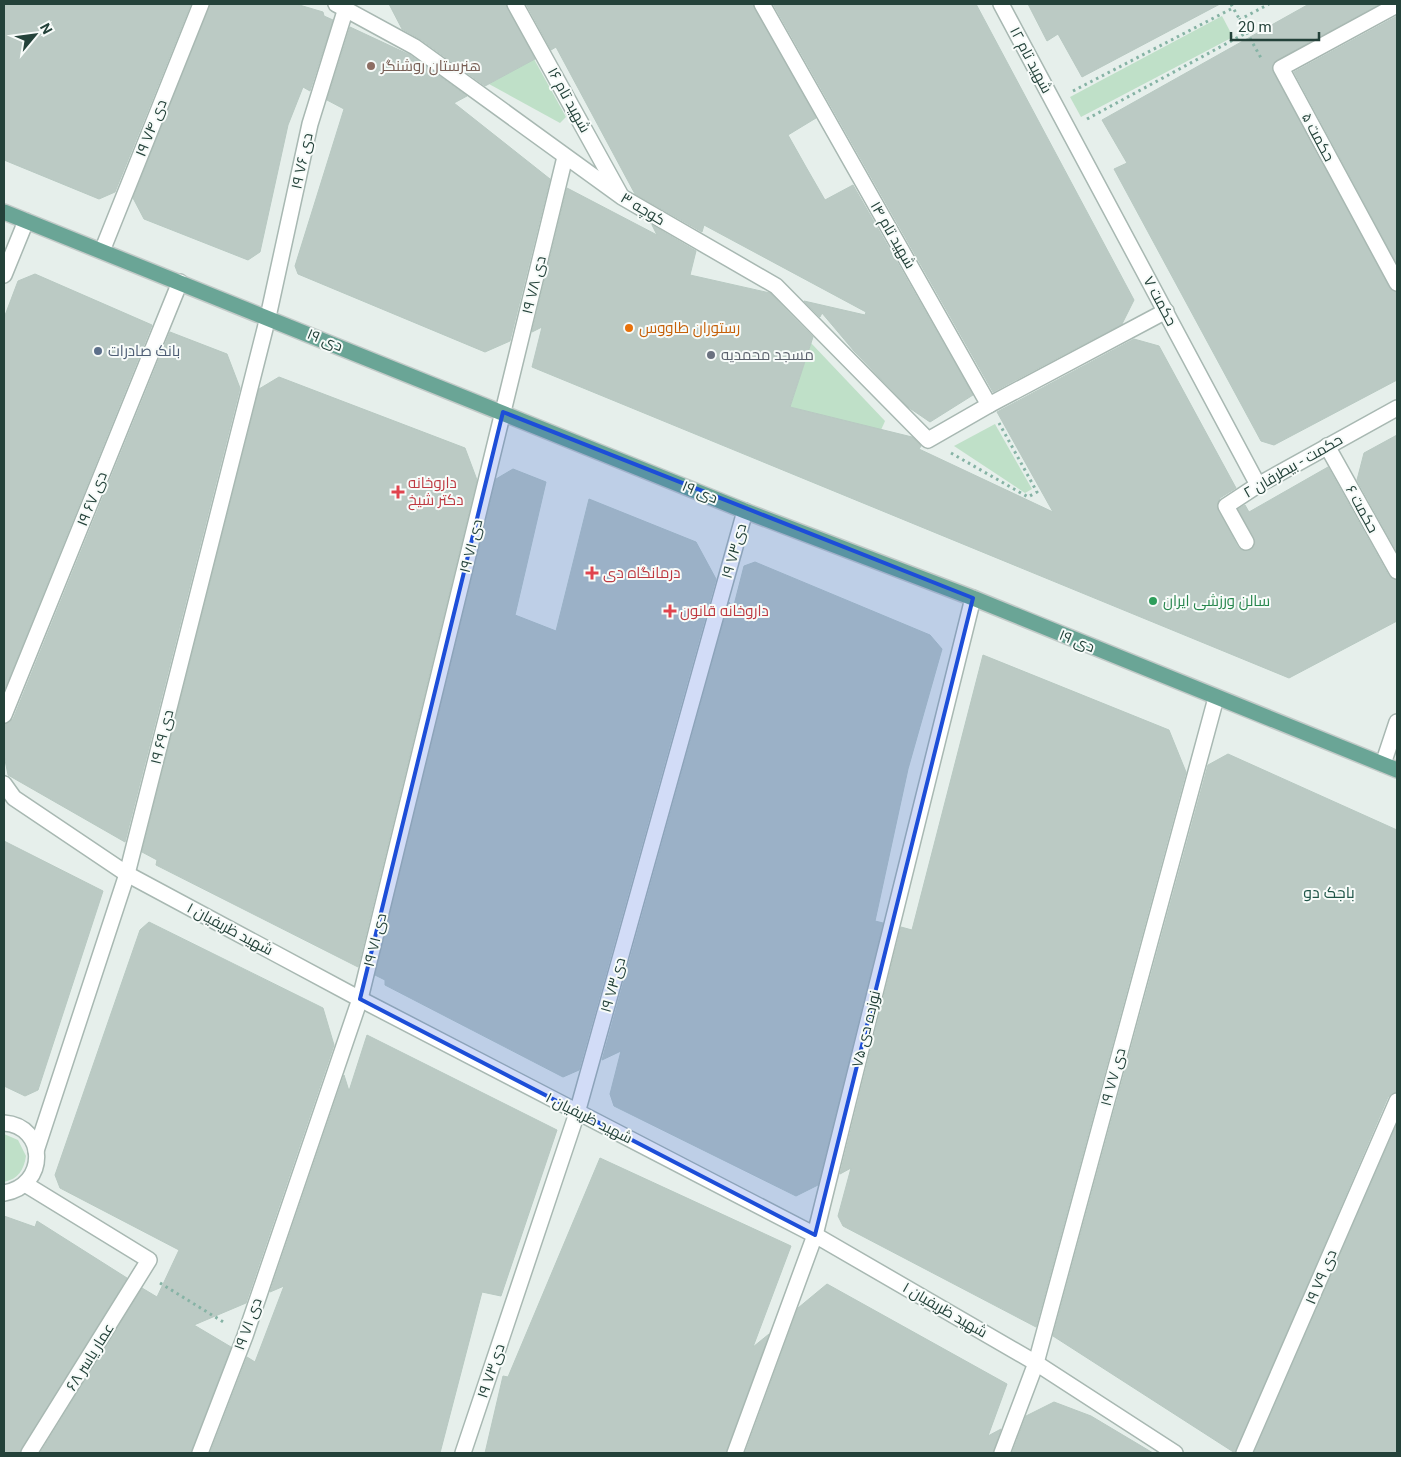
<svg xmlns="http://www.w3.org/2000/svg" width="1401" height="1457" font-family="Roboto,Cairo,sans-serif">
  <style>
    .green { fill: #bfe0c8 }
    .building { fill: #bbcac4; stroke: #b8c9c2 }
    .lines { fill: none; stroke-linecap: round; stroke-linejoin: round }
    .minor-casing { stroke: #a8b8b2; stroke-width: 18 }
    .major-casing { stroke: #c2cac8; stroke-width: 18 }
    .path { stroke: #86b3a5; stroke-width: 3; stroke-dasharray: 2.5 4; stroke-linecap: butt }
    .minor { stroke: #fff; stroke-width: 15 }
    .major { stroke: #6aa596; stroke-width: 15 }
    .marked { fill: #1d4ed8; fill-opacity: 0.2; stroke: #1d4ed8; stroke-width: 4; stroke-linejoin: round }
    .education-dot { fill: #8d6e63; stroke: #f7fbf9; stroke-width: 2 }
    .food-dot { fill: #e8710a; stroke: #f7fbf9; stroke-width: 2 }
    .service-dot { fill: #5c6f8a; stroke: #f7fbf9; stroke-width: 2 }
    .worship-dot { fill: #6b7280; stroke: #f7fbf9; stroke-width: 2 }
    .health-dot { fill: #e0444e; stroke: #f7fbf9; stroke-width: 2 }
    .leisure-dot { fill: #2e9e5b; stroke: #f7fbf9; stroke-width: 2 }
    .labels { text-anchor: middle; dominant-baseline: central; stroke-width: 4; stroke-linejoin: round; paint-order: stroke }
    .street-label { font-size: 15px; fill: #24423a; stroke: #f7fbf9 }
    .education-label { font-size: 15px; fill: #785e54; stroke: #f7fbf9; text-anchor: start }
    .food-label { font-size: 15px; fill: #c56008; stroke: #f7fbf9; text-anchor: start }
    .service-label { font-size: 15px; fill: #4e5e75; stroke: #f7fbf9; text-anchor: start }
    .worship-label { font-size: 15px; fill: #5b616d; stroke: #f7fbf9; text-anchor: start }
    .health-label { font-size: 15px; fill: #be3a42; stroke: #f7fbf9; text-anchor: start }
    .leisure-label { font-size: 15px; fill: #27864d; stroke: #f7fbf9; text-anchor: start }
    .neighbourhood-label { font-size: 16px; fill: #1f5548; stroke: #f7fbf9 }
  </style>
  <rect width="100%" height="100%" fill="#e6efeb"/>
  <g class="green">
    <path d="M1222 16 1233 37 1081 117 1070 97Z"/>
    <path d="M534 59 566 117 560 123 489 84Z"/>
    <path d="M811 343 885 421 881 430 790 407Z"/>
    <path d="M995 424 1032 489 1025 493 954 446Z"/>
    <path d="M4 1134 18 1140 26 1156C24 1170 18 1179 4 1182Z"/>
  </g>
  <g class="building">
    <path d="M4 4H191L115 192 99 199 4 160Z"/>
    <path d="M210 4H296L323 12 324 16 333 20 310 91 303 87 288 125 260 252 248 260 144 219 133 198Z"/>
    <path d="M389 4H506L535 59 485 86 420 39 402 29Z"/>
    <path d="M526 4H753L816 118 788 135 806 167 825 200 853 185 973 395 930 422 908 407 854 351 822 313 820 317 804 301 865 315 866 312 704 225 702 232 635 194 556 47 551 50Z"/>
    <path d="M773 4H976L1134 300 1122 324 993 392Z"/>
    <path d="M1028 4H1220L1082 77 1058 34 1047 41Z"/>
    <path d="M1309 4H1380L1277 60 1272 68 1389 287 1397 292V380L1274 445 1261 441 1114 169 1127 163 1102 120Z"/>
    <path d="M1397 16V264L1294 72Z"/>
    <path d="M350 27 410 55 467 96 454 103 550 179 510 341 485 352 298 274 295 266 344 109 327 100Z"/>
    <path d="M567 188 657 235 652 225 696 251 690 275 770 293 813 337 790 407 912 437 921 446 919 449 1053 512 997 412 1134 339 1159 346 1236 488 1220 498 1217 507 1238 547 1242 550H1250L1255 542 1238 509 1245 505 1249 512 1328 467 1389 576 1397 580V621L1289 678 532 367 542 327 532 332Z"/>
    <path d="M35 274 152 325 4 691V318L18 281Z"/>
    <path d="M170 332 227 354 240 388 125 842 8 775 4 755V724L13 719Z"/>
    <path d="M279 377 465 448 477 480 358 967 156 865 157 860 142 852 259 389Z"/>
    <path d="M1397 435V552L1357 480 1364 453Z"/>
    <path d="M513 469 546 482 515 615 556 631 589 499 696 542 716 579 579 1070 563 1077 385 985V980L375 975 496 479Z"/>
    <path d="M755 562 930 635 942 649 908 769 875 921 883 923 818 1185 796 1196 614 1106 610 1094 621 1051 602 1060 729 602 733 609 744 566Z"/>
    <path d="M983 655 1169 730 1186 772 1036 1327 843 1226 838 1216 851 1168 840 1174 901 927 912 930Z"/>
    <path d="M1228 754 1397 830V1092L1388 1097 1235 1453 1053 1336 1208 765Z"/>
    <path d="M4 841 103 891 38 1090 25 1096 4 1086Z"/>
    <path d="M149 922 323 1008 334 1045 246 1303 194 1325 231 1347 191 1453H40L142 1288 157 1297 179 1250 60 1188 55 1175 140 930Z"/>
    <path d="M367 1035 557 1130 501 1296 482 1292 440 1453H210L247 1357 255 1362 284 1286 270 1292 344 1075 349 1091Z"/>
    <path d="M1397 1124V1453H1254Z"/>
    <path d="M600 1158 791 1246 753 1347 769 1334 726 1453H485L503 1376 508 1377Z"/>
    <path d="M4 1216 35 1227 37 1221 127 1278 20 1453H4Z"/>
    <path d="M827 1284 1007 1384 988 1436 1001 1429 993 1453H745L798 1308Z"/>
    <path d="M1054 1402 1091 1416 1153 1453H1012L1026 1416Z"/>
  </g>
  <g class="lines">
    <defs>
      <g id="minor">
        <path d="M336 4 415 47 622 197 776 286 928 440 989 405 762 4"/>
        <path d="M515 4 620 194"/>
        <path d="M1001 4 1258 485"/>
        <path d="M1397 5 1281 68 1397 283"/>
        <path d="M102 251 201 4"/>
        <path d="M4 275 26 221"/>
        <path d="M989 405 1166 311"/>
        <path d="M1327 446 1397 571"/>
        <path d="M1246 542 1226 506 1258 485 1397 408"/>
        <path d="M4 715 180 282"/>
        <path d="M1383 764 1397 722"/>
        <path d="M4 784 14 798 127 874 360 999 815 1235 1036 1363 1175 1453"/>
        <path d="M4 1123C47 1126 48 1186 4 1193"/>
        <path d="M36 1151 127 874 268 317 310 124 346 8"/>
        <path d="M25 1184 149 1260 29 1453"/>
        <path d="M200 1453 245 1336 360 999 565 157"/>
        <path d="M463 1453 577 1113 745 511"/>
        <path d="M735 1453 815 1235 973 598"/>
        <path d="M1002 1453 1036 1363 1216 698"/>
        <path d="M1244 1453 1397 1101"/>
      </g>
      <path id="major" d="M4 212 745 511 973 598 1397 770"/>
    </defs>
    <use href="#minor" class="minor-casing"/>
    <use href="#major" class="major-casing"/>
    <g class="path">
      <path d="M1231 4 1261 58"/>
      <path d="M1239 20 1269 4"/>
      <path d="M1073 91 1233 8"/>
      <path d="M1087 119 1246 33"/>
      <path d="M951 453 1028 497 1037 492 999 423"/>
      <path d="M160 1283 225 1323"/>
    </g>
    <use href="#minor" class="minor"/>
    <use href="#major" class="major"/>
  </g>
  <path class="marked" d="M503 412 973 598 815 1235 360 999Z"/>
  <circle class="education-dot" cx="371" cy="66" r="5"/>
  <circle class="food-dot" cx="629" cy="328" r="5"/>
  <circle class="service-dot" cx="98" cy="351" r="5"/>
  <circle class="worship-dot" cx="711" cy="355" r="5"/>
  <g class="health-dot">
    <path d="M395.5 484.5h5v5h5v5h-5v5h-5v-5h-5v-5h5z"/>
    <path d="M589.5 565.5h5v5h5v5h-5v5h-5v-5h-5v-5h5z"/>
    <path d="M667.5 603.5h5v5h5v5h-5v5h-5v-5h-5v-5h5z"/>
  </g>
  <circle class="leisure-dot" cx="1153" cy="601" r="5"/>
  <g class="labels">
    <g class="street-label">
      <text transform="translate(1031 60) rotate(62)">شهید تام ۱۲</text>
      <text transform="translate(569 100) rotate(61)">شهید تام ۱۶</text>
      <text transform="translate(151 128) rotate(-68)">۱۹ دی ۷۴</text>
      <text transform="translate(1318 137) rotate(62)">حکمت ۵</text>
      <text transform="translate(302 161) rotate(-78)">۱۹ دی ۷۶</text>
      <text transform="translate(643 209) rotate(31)">کوچه ۳</text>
      <text transform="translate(893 235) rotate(60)">شهید تام ۱۴</text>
      <text transform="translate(534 285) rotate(-76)">۱۹ دی ۷۸</text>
      <text transform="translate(1160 301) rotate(62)">حکمت ۷</text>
      <text transform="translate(325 340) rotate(22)">۱۹ دی</text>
      <text transform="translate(1293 466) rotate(-30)">حکمت - بیطرفان ۲</text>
      <text transform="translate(700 492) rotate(22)">۱۹ دی</text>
      <text transform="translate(92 499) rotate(-68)">۱۹ دی ۶۷</text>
      <text transform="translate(1362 509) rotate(61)">حکمت ۶</text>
      <text transform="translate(471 546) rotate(-76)">۱۹ دی ۷۱</text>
      <text transform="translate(734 551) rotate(-74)">۱۹ دی۷۳</text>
      <text transform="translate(1077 641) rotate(22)">۱۹ دی</text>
      <text transform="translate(162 737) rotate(-76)">۱۹ دی ۶۹</text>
      <text transform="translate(230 929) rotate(28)">شهید ظریفیان ۱</text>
      <text transform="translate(375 940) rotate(-76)">۱۹ دی ۷۱</text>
      <text transform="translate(613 985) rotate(-74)">۱۹ دی۷۳</text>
      <text transform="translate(866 1029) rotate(-76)">نوزده دی ۷۵</text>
      <text transform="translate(1113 1077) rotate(-75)">۱۹ دی ۷۷</text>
      <text transform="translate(589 1118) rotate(27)">شهید ظریفیان ۱</text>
      <text transform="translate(1321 1277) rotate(-67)">۱۹ دی ۷۹</text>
      <text transform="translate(945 1310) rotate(30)">شهید ظریفیان ۱</text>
      <text transform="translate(248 1324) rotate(-70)">۱۹ دی ۷۱</text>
      <text transform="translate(90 1357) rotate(-58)">عمار یاسر ۶۸</text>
      <text transform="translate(491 1371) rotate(-71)">۱۹ دی۷۳</text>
    </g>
    <g class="education-label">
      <text x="381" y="66">هنرستان روشنگر</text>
    </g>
    <g class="food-label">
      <text x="639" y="328">رستوران طاووس</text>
    </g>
    <g class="service-label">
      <text x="108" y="351">بانک صادرات</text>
    </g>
    <g class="worship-label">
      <text x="721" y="355">مسجد محمدیه</text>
    </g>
    <g class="health-label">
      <text x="408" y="483">داروخانه<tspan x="408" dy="17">دکتر شیخ</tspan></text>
      <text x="603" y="573">درمانگاه دی</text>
      <text x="680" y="611">داروخانه قانون</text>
    </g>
    <g class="leisure-label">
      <text x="1163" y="601">سالن ورزشی ایران</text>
    </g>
    <g class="neighbourhood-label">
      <text x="1329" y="892">باجک دو</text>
    </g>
  </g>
  <rect width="1401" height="1457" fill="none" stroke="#24423a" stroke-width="10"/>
  <g transform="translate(35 35) rotate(61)" stroke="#f7fbf9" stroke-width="4" paint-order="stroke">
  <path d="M0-4L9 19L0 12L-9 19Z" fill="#24423a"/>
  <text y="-8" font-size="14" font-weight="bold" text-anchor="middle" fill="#24423a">N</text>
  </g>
  <path d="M1231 32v8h88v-8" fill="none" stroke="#24423a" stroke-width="2.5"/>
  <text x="1238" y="32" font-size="15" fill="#24423a" stroke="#f7fbf9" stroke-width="4" paint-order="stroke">20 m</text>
</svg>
